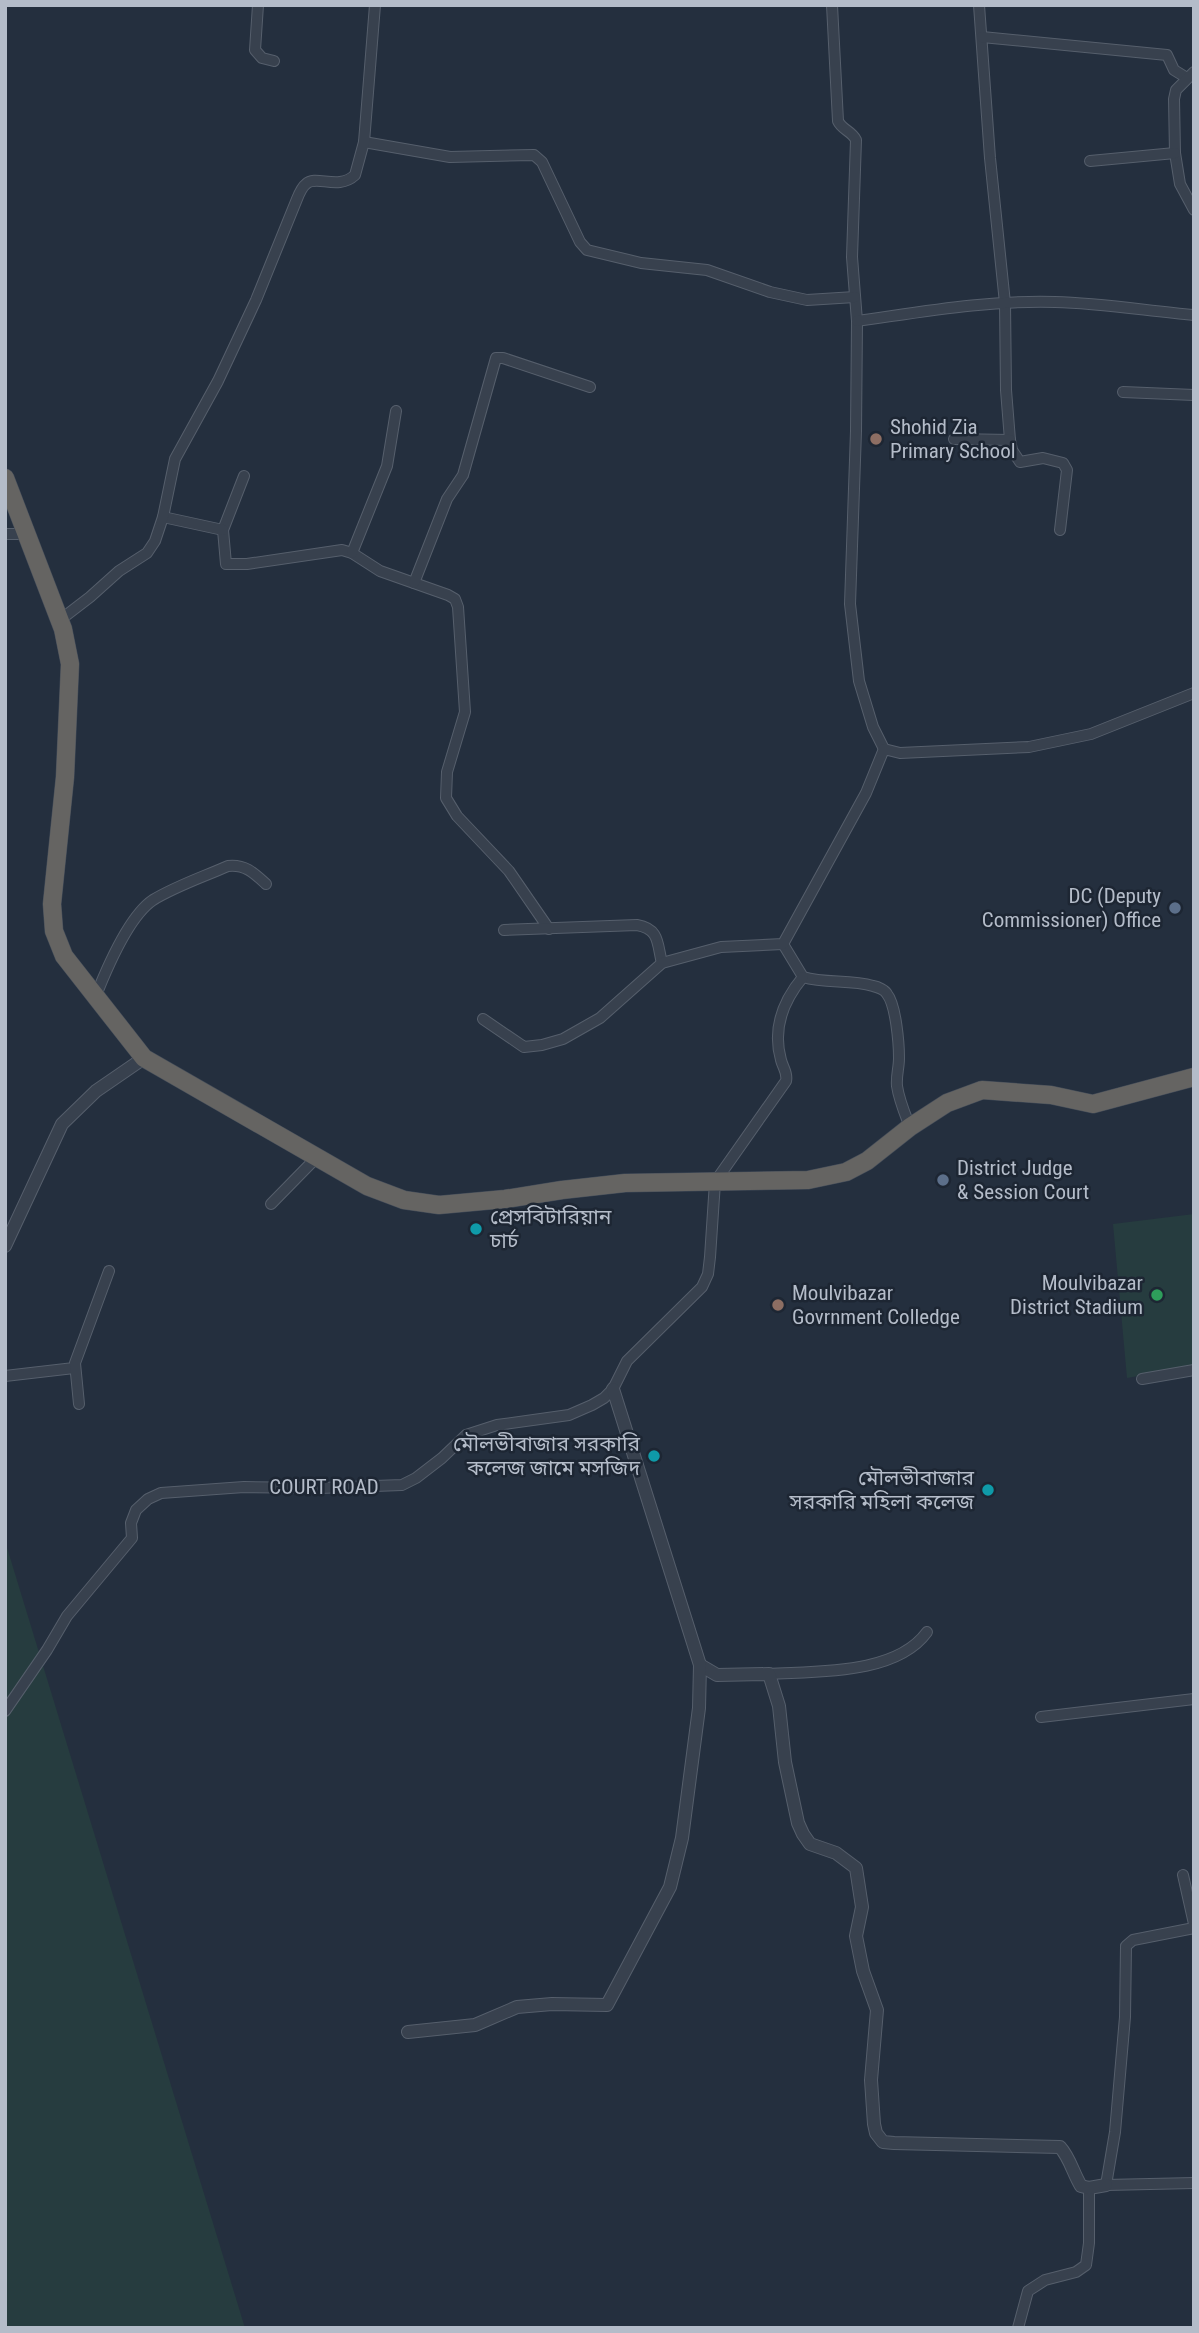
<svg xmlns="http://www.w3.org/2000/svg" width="1199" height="2333" font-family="'Roboto Condensed','Noto Sans Bengali',sans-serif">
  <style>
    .green { fill: #263c3f }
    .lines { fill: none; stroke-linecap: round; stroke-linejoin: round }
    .minor-casing { stroke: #565f6c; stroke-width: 12 }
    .tertiary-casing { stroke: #565f6c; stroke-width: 14 }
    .trunk-casing { stroke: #434c59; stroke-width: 19 }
    .minor { stroke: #38414e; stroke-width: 10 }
    .tertiary { stroke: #38414e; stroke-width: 12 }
    .trunk { stroke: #656462; stroke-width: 18 }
    .education-dot { fill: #8d6e63; stroke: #1d2633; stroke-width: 2.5 }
    .service-dot { fill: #5c6f8a; stroke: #1d2633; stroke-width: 2.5 }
    .culture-dot { fill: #0f9aa8; stroke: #1d2633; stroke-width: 2.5 }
    .leisure-dot { fill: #2e9e5b; stroke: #1d2633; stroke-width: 2.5 }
    .labels { text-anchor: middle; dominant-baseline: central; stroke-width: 5; stroke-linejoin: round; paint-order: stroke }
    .poi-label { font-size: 21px; fill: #b4bcc9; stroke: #1d2633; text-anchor: start }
    .street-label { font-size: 21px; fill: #b4bcc9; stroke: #1d2633 }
  </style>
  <rect width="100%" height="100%" fill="#242f3e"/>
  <g class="green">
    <path d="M1194 1214V1366L1127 1378 1113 1224Z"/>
    <path d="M5 1541 245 2328H5Z"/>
  </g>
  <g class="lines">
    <defs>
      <g id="minor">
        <path d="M258 5 255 50 262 58 274 61"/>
        <path d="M832 5 838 121C842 130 852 131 856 140L852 257 857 321 856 431 850 604 859 681 873 727 884 749"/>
        <path d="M979 5 990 158 1005 303 1006 390 1010 440 1012 450 1020 462 1043 458 1063 463 1067 470 1060 530"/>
        <path d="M982 37 1167 55 1174 70 1187 78"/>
        <path d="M1194 72 1176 90 1174 99 1175 153 1180 184 1194 210"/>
        <path d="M364 142 450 157 534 155 542 162 580 242 587 250 641 263 707 270 770 292 807 300 855 297"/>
        <path d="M1090 161 1175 153"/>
        <path d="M857 321C922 312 989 300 1055 302 1101 303 1148 311 1194 315"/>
        <path d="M1123 392 1194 395"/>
        <path d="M954 439 1010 440"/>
        <path d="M244 476 223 530 226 564H247L342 550 352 553 380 571 448 595 455 599 458 607 465 712 447 772 446 798 457 816 509 871 549 929"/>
        <path d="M163 517 223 530"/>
        <path d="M5 534H25"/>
        <path d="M352 553 387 466 396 411"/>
        <path d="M414 583 447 499 463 475 496 358H503L590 387"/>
        <path d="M60 620 90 597 119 571 147 553 155 541 163 517 175 459 218 381 256 300 297 199C299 194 302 187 306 184 316 174 338 191 355 175L364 142 375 5"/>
        <path d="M504 930 637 925C660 929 657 944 662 963"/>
        <path d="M783 944 803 977C826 984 850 979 873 986 878 987 885 990 887 994 896 1005 899 1044 899 1058 899 1068 896 1076 897 1086 899 1100 905 1114 910 1127"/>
        <path d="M95 998C106 970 129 916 153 900 176 886 203 877 228 866 245 864 254 873 266 884"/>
        <path d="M483 1019 524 1047 542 1045 563 1039 600 1018 662 963 721 947 783 944 866 793 884 749 900 753 1029 747 1091 734 1194 693"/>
        <path d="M271 1204 317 1157"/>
        <path d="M5 1376 74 1368"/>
        <path d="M1142 1379 1194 1370"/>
        <path d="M79 1404 75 1363 109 1271"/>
        <path d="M769 1674C816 1671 896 1675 927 1632"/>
        <path d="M5 1711 47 1650 67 1616 132 1538 131 1523 136 1510 148 1499 161 1493 244 1487 320 1488 402 1485 416 1478 442 1458 466 1435 497 1425 569 1415 592 1405 604 1398 613 1389 627 1361 702 1287 708 1274 710 1257 715 1182 786 1081C788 1073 783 1068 781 1060 772 1028 783 1001 803 977"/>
        <path d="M1041 1717 1194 1699"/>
        <path d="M1183 1875 1194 1924"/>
        <path d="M1194 1928 1133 1940 1126 1946 1125 2017 1115 2132 1106 2185 1194 2183"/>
        <path d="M1018 2328 1028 2291 1045 2280 1076 2272 1086 2265 1089 2243V2188"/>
      </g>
      <g id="tertiary">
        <path d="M5 1246 62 1124 96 1091 144 1058"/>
        <path d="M700 1665 717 1675 769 1674 779 1706 785 1762 798 1823 803 1834 810 1844 836 1853 856 1868 862 1907 856 1936 863 1971 877 2010 871 2080 874 2124 876 2133 883 2142 894 2143 1060 2147C1070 2158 1073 2173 1081 2186L1089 2188 1106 2185"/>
        <path d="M408 2032 475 2025 517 2007 552 2004 607 2005 670 1887 682 1838 699 1708 700 1665 613 1389"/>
      </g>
      <path id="trunk" d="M5 478 63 629 70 664 65 777 52 904 54 931 64 956 144 1058 367 1186 404 1200 439 1205 505 1199 562 1190 625 1183 808 1180 846 1172 867 1161 910 1127 947 1103 982 1090 1051 1095 1093 1104 1194 1077"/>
    </defs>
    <use href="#minor" class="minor-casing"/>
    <use href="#tertiary" class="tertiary-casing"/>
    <use href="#trunk" class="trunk-casing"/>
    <use href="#minor" class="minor"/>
    <use href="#tertiary" class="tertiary"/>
    <use href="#trunk" class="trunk"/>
  </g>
  <g class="education-dot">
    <circle cx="876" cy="439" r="7"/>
    <circle cx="778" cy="1305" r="7"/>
  </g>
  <g class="service-dot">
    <circle cx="1175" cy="908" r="7"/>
    <circle cx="943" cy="1180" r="7"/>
  </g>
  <g class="culture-dot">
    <circle cx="476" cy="1229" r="7"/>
    <circle cx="654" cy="1456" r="7"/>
    <circle cx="988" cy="1490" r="7"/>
  </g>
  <circle class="leisure-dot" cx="1157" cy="1295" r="7"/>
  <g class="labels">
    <g class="poi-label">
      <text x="890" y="427">Shohid Zia<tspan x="890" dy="24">Primary School</tspan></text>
      <text x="1161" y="896" text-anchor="end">DC (Deputy<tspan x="1161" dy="24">Commissioner) Office</tspan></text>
      <text x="957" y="1168">District Judge<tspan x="957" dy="24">&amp; Session Court</tspan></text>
      <text x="490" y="1217">প্রেসবিটারিয়ান<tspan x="490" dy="24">চার্চ</tspan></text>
      <text x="1143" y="1283" text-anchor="end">Moulvibazar<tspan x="1143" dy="24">District Stadium</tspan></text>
      <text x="792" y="1293">Moulvibazar<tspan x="792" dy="24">Govrnment Colledge</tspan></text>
      <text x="640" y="1444" text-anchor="end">মৌলভীবাজার সরকারি<tspan x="640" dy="24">কলেজ জামে মসজিদ</tspan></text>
      <text x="974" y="1478" text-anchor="end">মৌলভীবাজার<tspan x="974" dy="24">সরকারি মহিলা কলেজ</tspan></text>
    </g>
    <g class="street-label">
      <text x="324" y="1487">COURT ROAD</text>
    </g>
  </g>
  <rect width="1199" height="2333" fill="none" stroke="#b4bcc9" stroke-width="14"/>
</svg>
